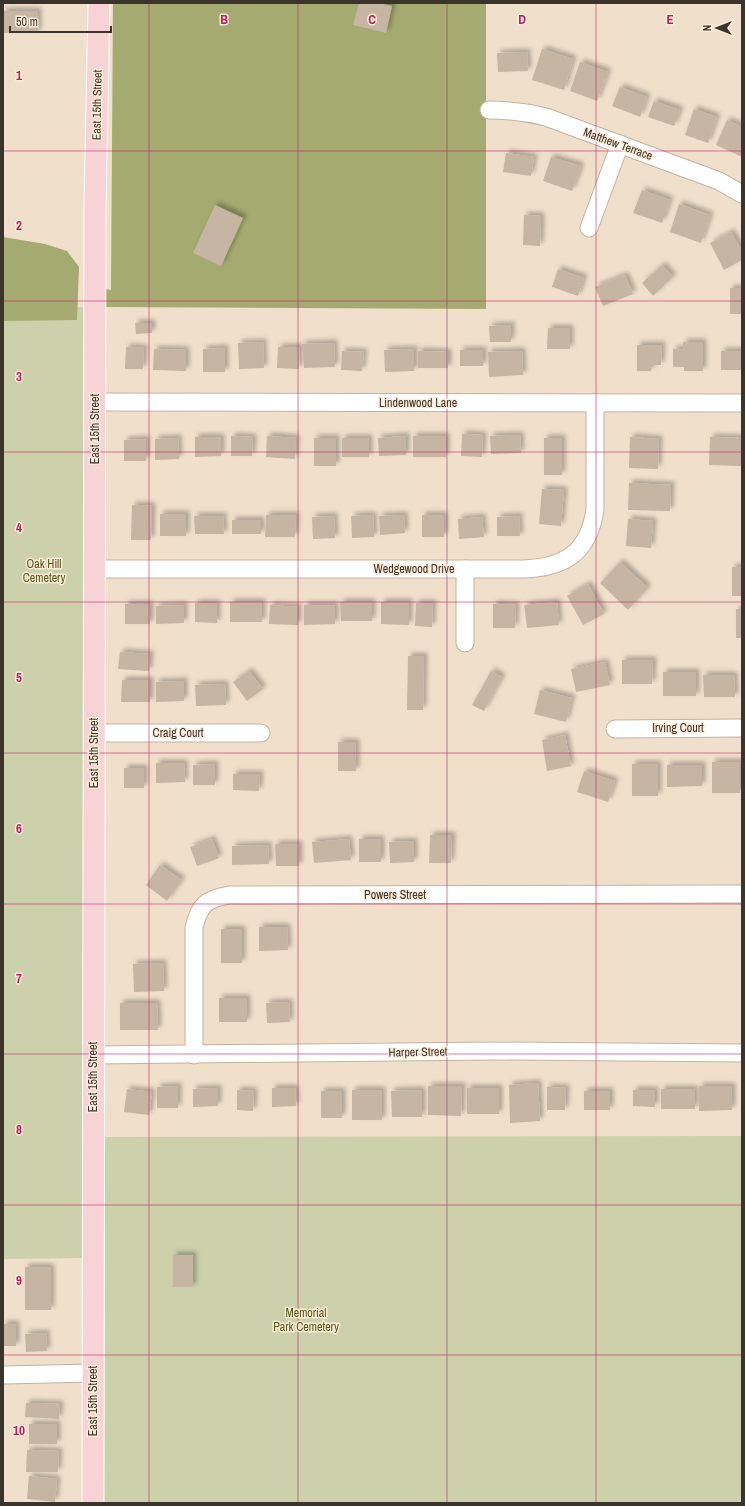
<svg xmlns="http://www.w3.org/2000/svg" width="745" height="1506" font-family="'Archivo Narrow',sans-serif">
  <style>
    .green { fill: #ccd1ac }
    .forest { fill: #a4aa70 }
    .building { fill: #c5b5a2; filter: url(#shadow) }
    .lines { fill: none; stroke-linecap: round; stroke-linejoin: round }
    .minor-casing { stroke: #c3b39f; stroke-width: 19 }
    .major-casing { stroke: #fff; stroke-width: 23 }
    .minor { stroke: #fff; stroke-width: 17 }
    .major { stroke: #f7d3d6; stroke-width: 21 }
    .grid { fill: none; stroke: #c2185b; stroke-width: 1; stroke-opacity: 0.55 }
    .labels { text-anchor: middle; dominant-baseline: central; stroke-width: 3; stroke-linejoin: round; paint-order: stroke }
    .street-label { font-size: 12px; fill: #3b342c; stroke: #feecd8 }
    .park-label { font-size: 12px; fill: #535715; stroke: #feecd8 }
    .grid-label { font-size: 13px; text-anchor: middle; font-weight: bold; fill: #c2185b; stroke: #feecd8; stroke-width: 3; stroke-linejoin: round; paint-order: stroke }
  </style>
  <defs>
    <filter id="shadow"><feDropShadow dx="3.5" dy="-3.5" stdDeviation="2" flood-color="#0004"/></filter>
  </defs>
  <rect width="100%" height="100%" fill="#f0dfcb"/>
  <g class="green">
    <path d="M3 306 86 307 84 1258 3 1259Z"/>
    <path d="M742 1136V1503H102L103 1137Z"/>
  </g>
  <g class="forest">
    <path d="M113 3H486V309L105 307V289L111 290Z"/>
    <path d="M3 237 45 244 67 251 79 267 77 320 3 321Z"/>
  </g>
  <g class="building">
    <path d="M359 3H378L392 6 386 33 353 25Z"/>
    <rect x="3" y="11" width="35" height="22"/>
    <path d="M542 49 573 59 564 90 532 80Z"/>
    <path d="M527 52 528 71 498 72 497 53Z"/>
    <path d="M580 62 608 72 597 101 570 91Z"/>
    <path d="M620 87 647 97 640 117 612 106Z"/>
    <path d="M654 101 680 110 674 126 648 117Z"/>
    <path d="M694 109 717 117 708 143 685 135Z"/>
    <path d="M727 120 742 127V157L716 145Z"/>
    <path d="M506 153 534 157 531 176 503 172Z"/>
    <path d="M551 157 581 166 572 191 543 181Z"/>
    <path d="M642 190 670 200 662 223 633 213Z"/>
    <path d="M679 204 710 215 701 243 670 232Z"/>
    <path d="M215 205 243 218 221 266 193 253Z"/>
    <path d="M524 215 541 216 540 246 523 245Z"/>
    <path d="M731 232 742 251V260L724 270 710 243Z"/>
    <path d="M662 265 673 277 653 296 642 283Z"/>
    <path d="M558 269 584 278 578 296 552 287Z"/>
    <path d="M625 275 633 294 603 306 595 287Z"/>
    <rect x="730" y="288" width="12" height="26"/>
    <path d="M135 323H152V333L136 334Z"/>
    <path d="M511 325V342H490L489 326Z"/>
    <path d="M548 328H570V349H547Z"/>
    <path d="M263 342 264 368 239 369 238 343Z"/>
    <path d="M683 342H703V371H684V367H673V349H683Z"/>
    <path d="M334 343 335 367 304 368 302 344Z"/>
    <path d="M637 345H662L661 365H651V371H637Z"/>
    <path d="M126 347 144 348 143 369H125Z"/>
    <path d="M278 347H300L299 369 277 368Z"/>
    <path d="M225 348V372H203V349Z"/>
    <path d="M154 349 186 350V371L153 370Z"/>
    <path d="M414 349V371L385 372 384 350Z"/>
    <rect x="460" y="350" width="23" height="16"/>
    <path d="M342 351 364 352 362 371 341 370Z"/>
    <path d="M418 351 448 352V368H418Z"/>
    <path d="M522 351 523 375 489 377 488 352Z"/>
    <rect x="721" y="351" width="21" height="19"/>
    <path d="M462 434 483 435 482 457 461 456Z"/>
    <path d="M520 435 521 453 491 454 490 436Z"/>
    <path d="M231 436 253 437 252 456H231Z"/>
    <path d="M267 436 296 438 295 459 266 457Z"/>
    <path d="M406 436V455L379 456 378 438Z"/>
    <rect x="413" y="436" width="33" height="21"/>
    <path d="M195 437H221V456L195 457Z"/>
    <path d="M630 437 659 439 658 469 629 468Z"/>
    <path d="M710 437 742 438 741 466 709 465Z"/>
    <path d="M178 438 179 459 155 460V439Z"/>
    <rect x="314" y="438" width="22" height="28"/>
    <rect x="342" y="438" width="27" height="19"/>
    <rect x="544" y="438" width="18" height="37"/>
    <path d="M146 439V461H124V440Z"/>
    <path d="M629 483 671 485 670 511 628 510Z"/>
    <path d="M542 489 564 490 561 526 539 524Z"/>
    <path d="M132 505 152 506 151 540H131Z"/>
    <rect x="160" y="514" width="26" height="22"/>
    <path d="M266 515H296L295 537H265Z"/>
    <path d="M373 515 374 537 352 538 351 516Z"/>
    <path d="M404 515 405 533 380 535 379 516Z"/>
    <rect x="422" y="515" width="22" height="22"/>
    <path d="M194 516H223L224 534H195Z"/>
    <path d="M334 516 335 538 313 539 312 517Z"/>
    <path d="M519 516 520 536H497V517Z"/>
    <path d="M482 517 484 537 459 539 458 519Z"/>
    <path d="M628 519 653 521 651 548 626 546Z"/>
    <rect x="232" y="520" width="29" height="14"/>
    <path d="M620 562 648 588 628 610 600 583Z"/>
    <rect x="732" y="567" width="10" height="29"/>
    <path d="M588 584 604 614 583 625 567 596Z"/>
    <rect x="230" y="602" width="32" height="20"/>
    <path d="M340 602H372V621H341Z"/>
    <path d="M381 602H409V625L381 624Z"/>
    <path d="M557 602 559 625 527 628 524 605Z"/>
    <path d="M195 603H217V623L195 622Z"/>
    <path d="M416 603H433L432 627 415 626Z"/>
    <rect x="125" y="604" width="25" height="20"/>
    <path d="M493 604 516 605 515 628H493Z"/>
    <path d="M184 605V623L156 624V606Z"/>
    <path d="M270 605 298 607V625L269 624Z"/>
    <path d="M304 605H335V624L304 625Z"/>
    <rect x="736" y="609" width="6" height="29"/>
    <path d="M120 652 150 654 149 671 118 669Z"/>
    <path d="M408 656H424L423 710H407Z"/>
    <path d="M622 660H653L652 684H622Z"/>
    <path d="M605 662 610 685 576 692 571 669Z"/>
    <path d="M249 671 263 689 247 701 233 682Z"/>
    <path d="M491 671 502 677 484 711 472 705Z"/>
    <rect x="663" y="672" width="33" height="24"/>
    <path d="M703 675H734L735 697H704Z"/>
    <path d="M122 680H150V702H121Z"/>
    <path d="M184 681V701L156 702V682Z"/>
    <path d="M225 684 226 705 196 706 195 685Z"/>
    <path d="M540 690 572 698 566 722 534 714Z"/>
    <path d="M565 735 571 766 547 771 542 740Z"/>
    <rect x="338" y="742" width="18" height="29"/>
    <rect x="712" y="762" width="28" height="31"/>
    <path d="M156 763H184L185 782 156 783Z"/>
    <path d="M215 764V785H193V765Z"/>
    <rect x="632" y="764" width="26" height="32"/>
    <path d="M667 765H702V786L667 787Z"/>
    <rect x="124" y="768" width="20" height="20"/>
    <path d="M584 771 615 781 608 802 577 792Z"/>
    <path d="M233 774H260L259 791 233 790Z"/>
    <path d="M430 835H452L451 863H429Z"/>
    <path d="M212 839 219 858 197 866 190 847Z"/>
    <path d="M349 839 351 860 314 863 312 842Z"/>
    <rect x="359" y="839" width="22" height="23"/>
    <path d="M414 841V862L390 863 389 842Z"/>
    <path d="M275 844H299V866H276Z"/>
    <path d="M268 845 269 864 232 865V846Z"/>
    <path d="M160 865 182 880 167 901 146 885Z"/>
    <path d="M259 927H287L288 950 259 951Z"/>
    <rect x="221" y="929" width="21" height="34"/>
    <path d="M163 963 164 991 134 992 133 964Z"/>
    <rect x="219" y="998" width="28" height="24"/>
    <path d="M289 1002 290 1022 267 1023 266 1003Z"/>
    <path d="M120 1003H157L158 1030H120Z"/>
    <path d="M538 1083 540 1121 510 1123 509 1085Z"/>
    <path d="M178 1086V1108H157V1087Z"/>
    <path d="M428 1086H462L461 1116 428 1115Z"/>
    <path d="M699 1086H732V1110L699 1111Z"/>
    <path d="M547 1087 566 1088 565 1110H547Z"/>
    <path d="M218 1088V1106L193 1107V1089Z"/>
    <path d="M272 1088H295L296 1106 272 1107Z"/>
    <rect x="467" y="1088" width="32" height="26"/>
    <path d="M127 1089 152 1092 149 1115 124 1112Z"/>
    <rect x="661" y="1089" width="34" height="20"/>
    <path d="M237 1090 254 1091 253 1111 237 1110Z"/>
    <rect x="352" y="1090" width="30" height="30"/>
    <path d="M422 1090V1117H392L391 1091Z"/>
    <path d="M633 1090H655V1107L633 1106Z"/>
    <rect x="321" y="1091" width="21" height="27"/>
    <rect x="584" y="1091" width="26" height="19"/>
    <rect x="173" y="1255" width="20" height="32"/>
    <rect x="25" y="1267" width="26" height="43"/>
    <rect x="3" y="1324" width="13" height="22"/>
    <path d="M46 1333 47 1351 26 1352 25 1334Z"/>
    <path d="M26 1403 60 1404 59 1419 25 1417Z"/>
    <rect x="29" y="1424" width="28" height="20"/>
    <path d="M27 1450 59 1451 58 1472H26Z"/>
    <path d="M29 1476 57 1479 55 1502 27 1499Z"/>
  </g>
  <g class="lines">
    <defs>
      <g id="minor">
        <path d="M489 110C509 110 526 112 546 117L719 181 742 194"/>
        <path d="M589 228 620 144"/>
        <path d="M95 402 742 403"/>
        <path d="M94 569H522C564 568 589 553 595 509V403"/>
        <path d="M465 569V643"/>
        <path d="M615 729 742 728"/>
        <path d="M94 733H261"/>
        <path d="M93 1055 494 1051 742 1053"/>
        <path d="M194 1055V928C199 905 206 899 229 895L742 894"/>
        <path d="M3 1375 93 1373"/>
      </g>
      <path id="major" d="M93 1503 95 206 99 3"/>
    </defs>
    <use href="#minor" class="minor-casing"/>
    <use href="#major" class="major-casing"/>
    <use href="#minor" class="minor"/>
    <use href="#major" class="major"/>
  </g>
  <path class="grid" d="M149 3V1503M298 3V1503M447 3V1503M596 3V1503M3 151H742M3 301H742M3 452H742M3 602H742M3 753H742M3 904H742M3 1054H742M3 1205H742M3 1355H742"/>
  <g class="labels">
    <g class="street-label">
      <text transform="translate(97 105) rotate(-89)">East 15th Street</text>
      <text transform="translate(618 144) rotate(20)">Matthew Terrace</text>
      <text x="418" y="403">Lindenwood Lane</text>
      <text transform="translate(95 429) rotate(-90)">East 15th Street</text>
      <text x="414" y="569">Wedgewood Drive</text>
      <text x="678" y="728">Irving Court</text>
      <text x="178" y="733">Craig Court</text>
      <text transform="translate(94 753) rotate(-90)">East 15th Street</text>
      <text x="395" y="895">Powers Street</text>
      <text transform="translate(418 1052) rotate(-1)">Harper Street</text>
      <text transform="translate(93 1077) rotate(-90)">East 15th Street</text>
      <text transform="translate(93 1401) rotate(-90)">East 15th Street</text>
    </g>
    <g class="park-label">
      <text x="44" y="564">Oak Hill<tspan x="44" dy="14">Cemetery</tspan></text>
      <text x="306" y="1313">Memorial<tspan x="306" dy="14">Park Cemetery</tspan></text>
    </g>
  </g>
  <g class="grid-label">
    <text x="224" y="24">B</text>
    <text x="372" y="24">C</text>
    <text x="522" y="24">D</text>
    <text x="670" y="24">E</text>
    <text x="19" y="80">1</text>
    <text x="19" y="230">2</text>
    <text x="19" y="381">3</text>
    <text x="19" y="532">4</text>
    <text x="19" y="682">5</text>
    <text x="19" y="833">6</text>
    <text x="19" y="983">7</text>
    <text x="19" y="1134">8</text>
    <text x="19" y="1285">9</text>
    <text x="19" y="1435">10</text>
  </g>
  <rect width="745" height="1506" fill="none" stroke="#3b342c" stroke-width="8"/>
  <g transform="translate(717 28) rotate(270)" stroke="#feecd8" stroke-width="3" paint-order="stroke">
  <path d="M0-3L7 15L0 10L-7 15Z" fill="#3b342c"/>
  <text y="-6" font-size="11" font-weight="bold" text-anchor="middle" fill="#3b342c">N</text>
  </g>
  <path d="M10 26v6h101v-6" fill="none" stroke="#3b342c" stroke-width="2"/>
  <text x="16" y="26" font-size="12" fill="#3b342c" stroke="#feecd8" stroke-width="3" paint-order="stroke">50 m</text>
</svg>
